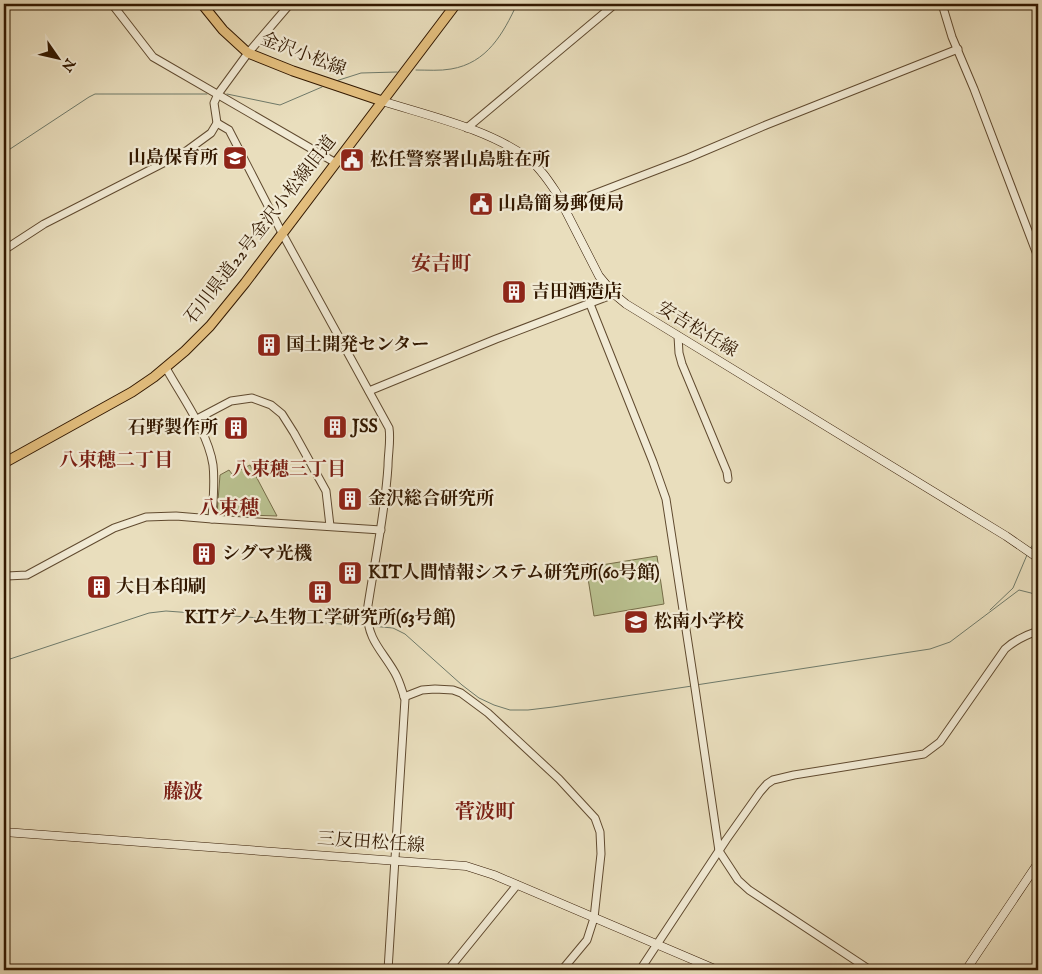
<svg xmlns="http://www.w3.org/2000/svg" width="1042" height="974" font-family="'IM FELL English','Noto Serif JP',serif">
  <style>
    .green { fill: #b9c08f; stroke: #766c48 }
    .lines { fill: none; stroke-linecap: round; stroke-linejoin: round }
    .stream { stroke: #6f7a6a; stroke-width: 1 }
    .tertiary-casing { stroke: #604a2f; stroke-width: 9 }
    .secondary-casing { stroke: #321800; stroke-width: 9 }
    .primary-casing { stroke: #321800; stroke-width: 11 }
    .tertiary { stroke: #f1ead4; stroke-width: 7 }
    .secondary { stroke: #f1ead4; stroke-width: 8 }
    .primary { stroke: #e4bf7e; stroke-width: 9 }
    .labels { text-anchor: middle; dominant-baseline: central; stroke-width: 4.5; stroke-linejoin: round; paint-order: stroke }
    .street-label { font-size: 18px; fill: #321800; stroke: #f1ead4 }
    .poi-label { font-size: 18px; font-weight: bold; fill: #321800; stroke: #f1ead4; text-anchor: start }
    .neighbourhood-label { font-size: 19px; font-weight: bold; fill: #7a1f14; stroke: #f1ead4 }
    .quarter-label { font-size: 20px; font-weight: bold; fill: #7a1f14; stroke: #f1ead4 }
  </style>
  <rect width="100%" height="100%" fill="#e9debd"/>
  <filter id="stains"><feTurbulence type="fractalNoise" baseFrequency=".004" numOctaves="4"/><feColorMatrix values="0 0 0 0 .2 0 0 0 0 .09 0 0 0 0 .02 0 0 0 .5 -.17"/></filter>
  <radialGradient id="worn" r=".72"><stop offset=".6" stop-color="#630" stop-opacity="0"/><stop offset="1" stop-color="#630" stop-opacity=".3"/></radialGradient>
  <g class="green">
    <path d="M250 465 277 516 217 514 220 475 229 470 232 474Z"/>
    <path d="M657 556 664 604 594 616 587 572 589 567Z"/>
  </g>
  <g class="lines">
    <g class="stream">
      <path d="M416 70C428 70 440 71 451 69 487 63 503 34 517 4"/>
      <path d="M336 81 361 73 397 72"/>
      <path d="M227 94 280 105 322 87"/>
      <path d="M4 153 89 97 95 94H207"/>
      <path d="M1031 548 1038 534"/>
      <path d="M990 610 1013 588 1027 555"/>
      <path d="M371 626 393 628 405 634 462 685 479 698 494 705 510 710H528L553 707 692 686"/>
      <path d="M4 661 149 613 166 611 367 626"/>
      <path d="M696 685 930 649 950 642 1019 590 1031 593 1038 596"/>
    </g>
    <defs>
      <g id="tertiary">
        <path d="M112 4 153 57 336 163"/>
        <path d="M942 4 952 37 974 89 1038 257"/>
        <path d="M217 123 229 130 282 233 389 428C391 441 388 453 388 466 385 515 374 564 367 612 368 641 382 650 395 673 400 682 402 691 405 699L388 970"/>
        <path d="M467 128 615 4"/>
        <path d="M563 206 688 158 766 125 958 49"/>
        <path d="M4 250 44 224 185 152 211 133 217 123 214 103 218 94 248 53 290 4"/>
        <path d="M590 304 653 462 666 499 695 688 719 851 738 880 749 890 870 970"/>
        <path d="M678 336 679 353 682 364 727 472 728 479"/>
        <path d="M369 391 496 339 614 294"/>
        <path d="M195 420 231 401 252 398 271 405 282 414 294 433 326 491 330 526"/>
        <path d="M212 519 381 530"/>
        <path d="M4 574 7 576 27 575 114 528 146 517 176 516 212 519C213 501 215 482 213 465 208 432 182 397 166 368"/>
        <path d="M404 697 422 690 435 689 453 690 461 693 488 713 559 779 595 818 600 832 601 854 594 918 587 940 562 970"/>
        <path d="M448 970 517 885"/>
        <path d="M640 970 726 840 760 792 767 784 773 780 794 775 924 754 940 742 1005 649C1015 640 1026 635 1038 631"/>
      </g>
      <g id="secondary">
        <path d="M382 101C429 116 489 129 529 159 540 168 548 180 556 192L599 276 614 294 626 304 1006 536 1038 558"/>
        <path d="M4 832 466 866 494 875 717 970"/>
        <path d="M966 970 1038 863"/>
      </g>
      <g id="primary">
        <path d="M202 4 223 30 248 53 293 71 382 101"/>
        <path d="M4 463 132 392 154 377 185 351 210 326 245 283 456 4"/>
      </g>
    </defs>
    <use href="#tertiary" class="tertiary-casing"/>
    <use href="#secondary" class="secondary-casing"/>
    <use href="#primary" class="primary-casing"/>
    <use href="#tertiary" class="tertiary"/>
    <use href="#secondary" class="secondary"/>
    <use href="#primary" class="primary"/>
  </g>
  <defs>
    <symbol id="school-square" viewBox="-11 -11 22 22"><rect x="-9" y="-9" width="18" height="18" rx="4" fill="#8f2418" stroke="#f1ead4"/><path d="M0-5L7-2L0 1L-7-2ZM-4 1L0 2.5L4 1V4Q0 6-4 4Z" fill="#fff"/></symbol>
    <symbol id="civic-square" viewBox="-11 -11 22 22"><rect x="-9" y="-9" width="18" height="18" rx="4" fill="#8f2418" stroke="#f1ead4"/><path d="M-.6-6.5H3V-4.5H.6V-3L4-1V1h2V6H-6V1h2V-1L-.6-3ZM-1.2 2.5V6h2.4V2.5Z" fill="#fff"/></symbol>
    <symbol id="building-square" viewBox="-11 -11 22 22"><rect x="-9" y="-9" width="18" height="18" rx="4" fill="#8f2418" stroke="#f1ead4"/><path d="M-4-6H4V6H1V3H-1V6H-4ZM-2.5-4.3h1.7v1.8h-1.7ZM.8-4.3h1.7v1.8H.8ZM-2.5-1h1.7V.8h-1.7ZM.8-1h1.7V.8H.8Z" fill="#fff"/></symbol>
  </defs>
  <g fill-rule="evenodd">
    <use href="#school-square" x="221" y="144" width="28" height="28"/>
    <use href="#civic-square" x="338" y="146" width="28" height="28"/>
    <use href="#civic-square" x="467" y="190" width="28" height="28"/>
    <use href="#building-square" x="500" y="278" width="28" height="28"/>
    <use href="#building-square" x="255" y="331" width="28" height="28"/>
    <use href="#building-square" x="321" y="413" width="28" height="28"/>
    <use href="#building-square" x="222" y="414" width="28" height="28"/>
    <use href="#building-square" x="336" y="485" width="28" height="28"/>
    <use href="#building-square" x="190" y="540" width="28" height="28"/>
    <use href="#building-square" x="336" y="559" width="28" height="28"/>
    <use href="#building-square" x="85" y="573" width="28" height="28"/>
    <use href="#building-square" x="306" y="578" width="28" height="28"/>
    <use href="#school-square" x="622" y="608" width="28" height="28"/>
  </g>
  <g class="labels">
    <g class="street-label">
      <text transform="translate(303 55) rotate(21)">金沢小松線</text>
      <text transform="translate(261 230) rotate(-52)">石川県道22号金沢小松線旧道</text>
      <text transform="translate(697 330) rotate(31)">安吉松任線</text>
      <text transform="translate(371 843) rotate(4)">三反田松任線</text>
    </g>
    <g class="poi-label">
      <text x="218" y="158" text-anchor="end">山島保育所</text>
      <text x="370" y="160">松任警察署山島駐在所</text>
      <text x="498" y="204">山島簡易郵便局</text>
      <text x="532" y="292">吉田酒造店</text>
      <text x="286" y="345">国土開発センター</text>
      <text x="352" y="427">JSS</text>
      <text x="218" y="428" text-anchor="end">石野製作所</text>
      <text x="368" y="499">金沢総合研究所</text>
      <text x="222" y="554">シグマ光機</text>
      <text x="368" y="573">KIT人間情報システム研究所(60号館)</text>
      <text x="116" y="587">大日本印刷</text>
      <text x="320" y="618" text-anchor="middle">KITゲノム生物工学研究所(63号館)</text>
      <text x="654" y="622">松南小学校</text>
    </g>
    <g class="neighbourhood-label">
      <text x="116" y="461">八束穂二丁目</text>
      <text x="289" y="470">八束穂三丁目</text>
    </g>
    <g class="quarter-label">
      <text x="441" y="264">安吉町</text>
      <text x="229" y="508">八束穂</text>
      <text x="183" y="792">藤波</text>
      <text x="485" y="812">菅波町</text>
    </g>
  </g>
  <rect width="1042" height="974" fill="none" stroke="#e9debd" stroke-width="20"/>
  <rect x="5" y="5" width="1032" height="964" fill="none" stroke="#321800" stroke-width="2.5"/>
  <rect x="10" y="10" width="1022" height="954" fill="none" stroke="#321800"/>
  <g transform="translate(58 58) rotate(124)" stroke="#f1ead4" stroke-width="4" paint-order="stroke">
  <path d="M0-4L9 19L0 12L-9 19Z" fill="#321800"/>
  <text y="-8" font-size="14" font-weight="bold" text-anchor="middle" fill="#321800">N</text>
  </g>
  <rect width="100%" height="100%" filter="url(#stains)"/>
  <rect width="100%" height="100%" fill="url(#worn)"/>
</svg>
